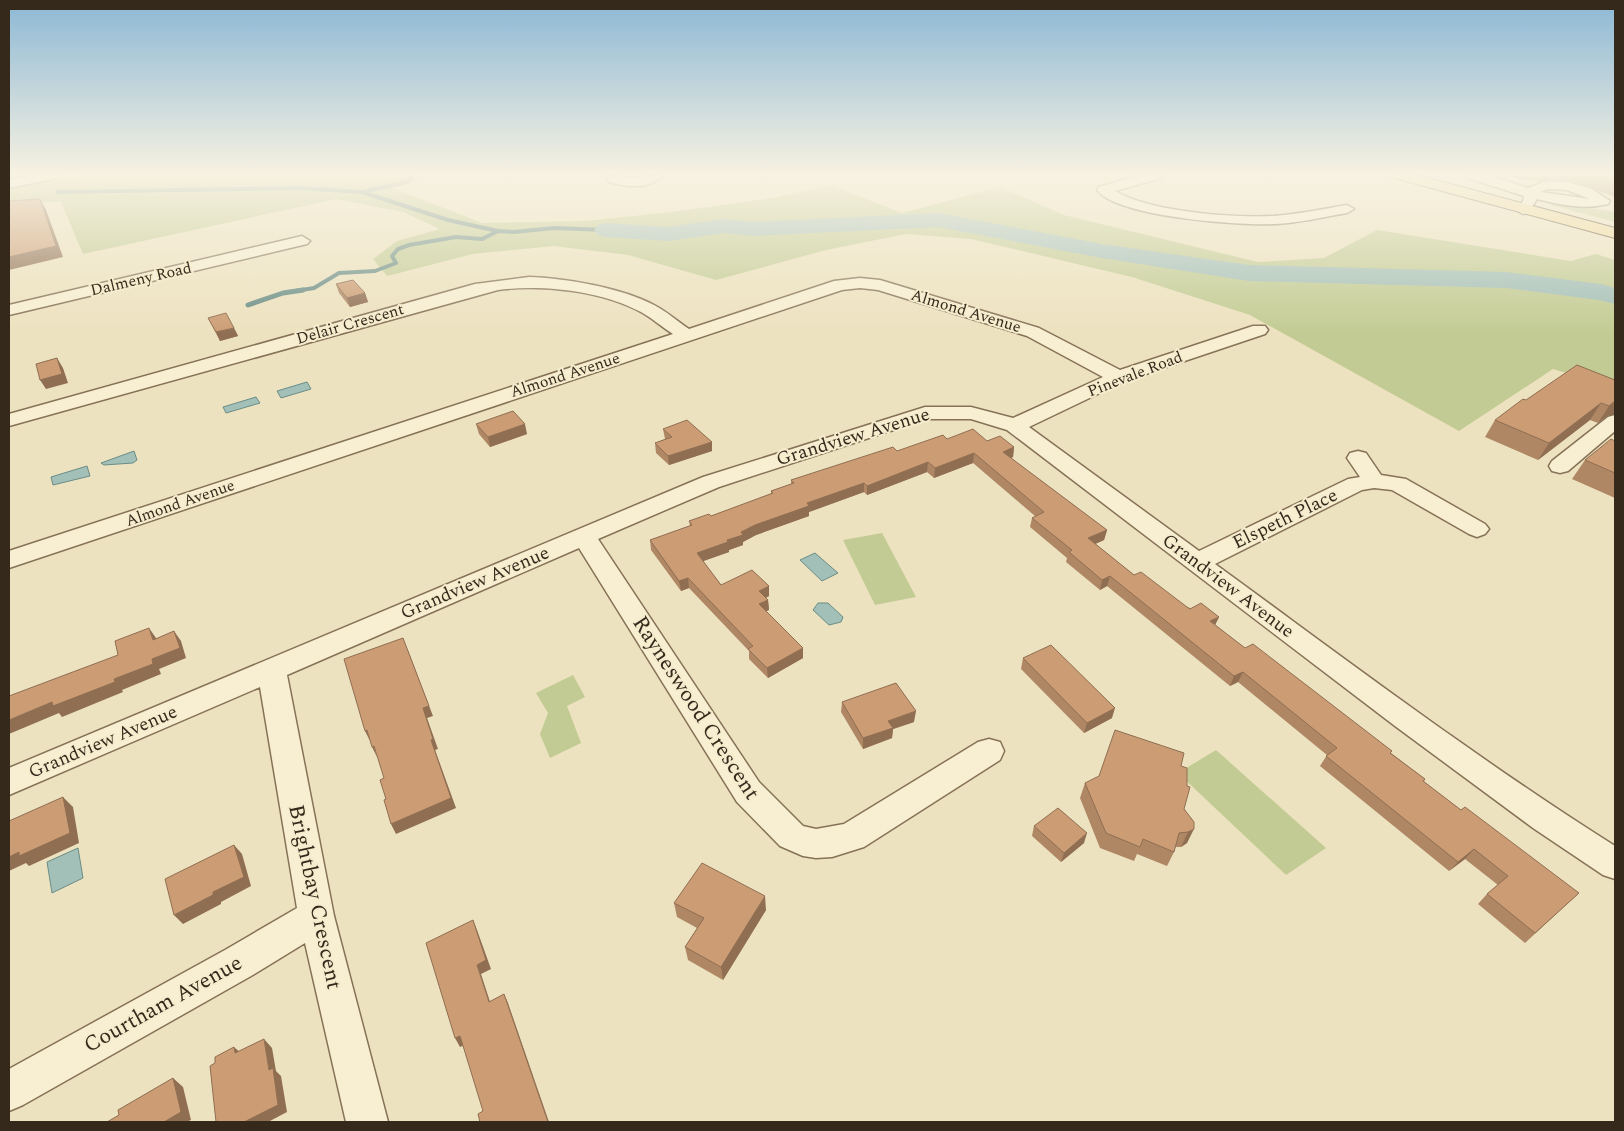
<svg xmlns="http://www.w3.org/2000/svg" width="1624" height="1131" font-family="Spectral,serif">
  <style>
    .green { fill: #c2cb93 }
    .water { fill: #a2bfb8; stroke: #6a8d86 }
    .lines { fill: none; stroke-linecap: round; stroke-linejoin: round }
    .stream-far1 { stroke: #6a8d86; stroke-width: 4 }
    .stream { stroke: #6a8d86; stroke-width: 5 }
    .river { fill: #a2bfb8; fill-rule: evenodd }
    .minor-casing { stroke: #867257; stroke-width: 3 }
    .major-casing { stroke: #53402c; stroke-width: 2 }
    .minor { fill: #f8efd2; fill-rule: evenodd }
    .major { fill: #f1d996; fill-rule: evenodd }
    .wall { fill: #af8765 }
    .shaded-wall { fill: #8f6e52 }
    .building { fill: #cc9d75; stroke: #8f6e52 }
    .labels { text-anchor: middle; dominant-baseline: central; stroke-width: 4; stroke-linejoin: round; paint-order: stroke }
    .far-street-label { font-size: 16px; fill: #35291c; stroke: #f5ecce }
    .street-label { font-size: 19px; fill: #35291c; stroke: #f5ecce }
    .near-street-label { font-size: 22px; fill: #35291c; stroke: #f5ecce }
  </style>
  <rect width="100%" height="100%" fill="#ede2bf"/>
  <g class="green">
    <path d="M80 175H414L420 180 390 187 482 223 585 221 672 212 773 198 830 185 902 213 1000 187 1064 215 1258 262 1324 258 1377 230 1571 261 1596 254 1615 260V388L1553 369 1459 431 1250 315 1132 277 971 239 906 234 826 250 716 280 628 255 554 246 473 254 387 276 373 259 397 241 440 229 403 212 336 199 83 254 61 202H9V189Z"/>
    <path d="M1552 202 1615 212V222L1551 205Z"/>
    <path d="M882 533 916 597 875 605 843 540Z"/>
    <path d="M573 675 585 697 567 706 581 743 550 758 540 734 548 713 536 693Z"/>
    <path d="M1216 750 1326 848 1286 875 1178 773Z"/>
  </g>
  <g class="water">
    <path d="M307 382 311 389 281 398 277 391Z"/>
    <path d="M256 397 260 403 226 413 223 407Z"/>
    <path d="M134 451 137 460 133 463 104 465 101 463Z"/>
    <path d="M87 466 90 476 53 485 51 477Z"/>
    <path d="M815 553 838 573 822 581 800 560Z"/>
    <path d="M818 603H828L843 617 841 622 829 625 813 610Z"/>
    <path d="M78 848 83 878 52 893 47 862Z"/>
  </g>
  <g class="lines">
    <g class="stream-far1">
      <path d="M57 192 299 188 362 192 448 220 498 231"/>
      <path d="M362 192 407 182 411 179 410 175"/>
      <path d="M295 291 314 288 339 273 375 271 396 263 392 256 398 249 409 245 456 237 482 239 498 231 514 232 554 228 606 230"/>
    </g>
    <path class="stream" d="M248 305 283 293 303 290"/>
    <path class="river" d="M938 213 1102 244 1249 265 1506 272 1601 284 1615 288V304L1599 300 1506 288 1249 281 1102 258 938 227 754 236 723 233 668 241 606 237 598 235 594 230 598 225 606 223 668 227 723 219 754 222Z"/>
    <defs>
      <g id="minor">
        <path d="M32 175H59L58 178 9 188V180Z"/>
        <path d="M605 175 630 178 663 175C651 190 626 187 609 182Z"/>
        <path d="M1140 175H1162L1161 178 1115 191C1150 212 1234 218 1274 216 1299 214 1323 209 1347 205L1354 209 1347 213C1323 217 1299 223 1275 224 1241 226 1117 217 1097 190L1099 187Z"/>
        <path d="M1467 175H1488L1528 188 1547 181 1567 182 1592 189 1610 201 1608 204C1584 210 1561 205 1537 199L1528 213 1523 214 1516 210 1523 201 1524 196 1468 178ZM1547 189 1567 190 1590 199 1541 192Z"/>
        <path d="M302 236 310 241 307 244 9 315V305Z"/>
        <path d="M529 277C565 278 622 288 654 305 666 311 677 321 689 329L834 281 860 278 880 280 1039 328 1120 370 1253 326H1265L1268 330 1265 334 1125 381 1029 427 1199 551 1348 479 1360 477 1347 458 1350 453 1358 451 1366 453 1381 475 1406 479 1485 524 1489 529 1485 534 1477 537 1469 534 1392 490 1374 488 1362 490 1215 564C1347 660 1477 759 1615 846V879L1603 875 1533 828 1395 726 1007 430 971 419H927L719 487 598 539 759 782 803 826 816 829 844 824 978 742 989 739 1000 742 1004 751 1000 760 864 847 832 857 816 858 803 856 780 846 737 802 579 548 287 675 334 916 388 1122H346L305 943 251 976 23 1105 9 1111V1069L225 950 297 908 260 687 9 795V768L703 477 925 407H971L1013 418 1103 377 1027 336 878 290 860 288 842 290 9 568V551L673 334C662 327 652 318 641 312 602 291 542 284 498 290L9 426V414L475 284Z"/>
        <path d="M1615 415V431L1568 471 1560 473 1552 471 1549 466 1552 461 1608 417Z"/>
      </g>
      <path id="major" d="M1392 175H1417L1615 228V238L1394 178Z"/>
    </defs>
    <use href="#minor" class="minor-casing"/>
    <use href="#major" class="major-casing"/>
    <use href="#minor" class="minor"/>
    <use href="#major" class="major"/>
  </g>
  <g class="wall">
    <path d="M1499 175H1615V197L1568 180 1547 179 1539 182Z"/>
    <path d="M336 284 365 293 368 302 350 307 339 293Z"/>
    <path d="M208 318 234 328 238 336 220 341Z"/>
    <path d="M1615 380 1607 416 1598 423 1590 420 1538 460 1485 437 1495 420 1526 400Z"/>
    <path d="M476 424 527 434 490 447 479 434Z"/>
    <path d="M663 429 712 442V451L669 465 656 453 655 443 665 439Z"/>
    <path d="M947 439 987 441 1014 447 1013 457 1011 458 1107 530 1104 540 1095 544 1134 575 1187 607 1219 617 1215 625 1245 648 1391 753 1425 779 1424 782 1461 810 1579 893 1525 943 1478 904 1487 894 1498 885 1465 859 1449 871 1320 766 1327 755 1238 682 1230 686 1107 586 1100 590 1066 562 1067 558 1030 527 1032 518 1035 516 973 463 934 478 927 472 867 495 864 492 809 512V516L756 535 743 542V545L729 550V552L703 561 721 585 769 596 766 598 768 600 769 610 766 611 803 648V658L768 678 749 659V651L689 588 681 591 651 550 650 540 690 526 689 521 711 516 771 494V491L791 484V480L897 451Z"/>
    <path d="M1615 441V498L1572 479 1585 460Z"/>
    <path d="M1023 658 1112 718 1084 733 1021 669Z"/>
    <path d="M842 702 914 722 893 729 892 738 863 749 841 712Z"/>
    <path d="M1181 766 1184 809 1194 822 1187 843 1181 847H1175L1174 852 1167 866 1137 854 1134 861 1100 848 1080 798 1085 783Z"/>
    <path d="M1034 826 1084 843 1061 862 1032 836Z"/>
    <path d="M674 903 766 910 723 980 688 960 685 947 697 928 677 917Z"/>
  </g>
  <g class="shaded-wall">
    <path d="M1543 175H1549L1547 179 1539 182Z"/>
    <path d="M40 199 46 210 63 257 9 270V257Z"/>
    <path d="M365 293 368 302 350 307 347 298Z"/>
    <path d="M234 328 238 336 220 341 216 332Z"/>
    <path d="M57 358 63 368 68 383 46 389 40 380Z"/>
    <path d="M1615 399V414L1607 416 1598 423 1609 406Z"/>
    <path d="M1601 403 1590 420 1538 460 1549 443Z"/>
    <path d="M525 424 527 434 490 447 488 437Z"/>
    <path d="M712 442V451L669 465 668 456Z"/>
    <path d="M1014 447 1013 457 1002 461 1003 452Z"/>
    <path d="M974 453 973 463 934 478 935 468Z"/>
    <path d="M928 462 927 472 867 495V486Z"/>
    <path d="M864 483V492L809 512V516L756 535 743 542V545L729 550V552L698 563 697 553 727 540 755 525 807 503Z"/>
    <path d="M1107 530 1104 540 1086 548 1088 538Z"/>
    <path d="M1110 576 1107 586 1100 590 1102 580Z"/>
    <path d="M688 578 689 588 681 591 679 581Z"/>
    <path d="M769 586V596L759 601V591Z"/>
    <path d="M768 600 769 610 760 614 759 604Z"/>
    <path d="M1219 617 1214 627 1210 621Z"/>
    <path d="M149 628 156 638 160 650 153 640Z"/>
    <path d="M174 631 181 641 186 658 159 669 161 674 122 690 123 692 62 717 59 713 9 734V720L52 702 114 679 152 659Z"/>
    <path d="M407 648 433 716 427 718 438 749 435 750 456 808 396 834 391 824 431 740Z"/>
    <path d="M803 648V658L768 678 767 668Z"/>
    <path d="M1243 672 1238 682 1230 686 1234 676Z"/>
    <path d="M1115 708 1112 718 1084 733 1087 723Z"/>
    <path d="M916 711 914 722 893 729 892 738 863 749V738L888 721Z"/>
    <path d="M367 730 370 741 365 731Z"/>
    <path d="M374 746 377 757 372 747Z"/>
    <path d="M63 797 73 807 79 843 29 866 26 863 9 871V857Z"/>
    <path d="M1194 829 1187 843 1181 847 1188 832Z"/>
    <path d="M1087 833 1084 843 1061 862 1064 853Z"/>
    <path d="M234 845 242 854 251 886 221 902V904L183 924 174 915 213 892Z"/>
    <path d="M1474 849 1465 859 1449 871 1458 862Z"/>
    <path d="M765 896 766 910 723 980 721 967Z"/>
    <path d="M473 920 477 930 491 969 481 974 493 1011 489 1002 477 965Z"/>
    <path d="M504 994 508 1003 549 1122H548Z"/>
    <path d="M460 1036 465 1045 460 1047 455 1038Z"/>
    <path d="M264 1039 272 1048 276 1071 281 1076 287 1112 268 1122H244L269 1070Z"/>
    <path d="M234 1047 243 1055 235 1053Z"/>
    <path d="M173 1078 183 1087 191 1120 186 1122H164Z"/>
  </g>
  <g class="building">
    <path d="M40 199 56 246 9 257V201Z"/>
    <path d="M353 280 365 293 347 298 336 284Z"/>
    <path d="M226 313 234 328 216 332 208 318Z"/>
    <path d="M57 358 62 374 40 380 36 364Z"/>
    <path d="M1577 365 1615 380V401L1609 406 1601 403 1549 443 1495 420 1523 399 1526 400Z"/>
    <path d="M513 411 525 424 488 437 476 424Z"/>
    <path d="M687 420 712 442 668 456 655 443 672 437 663 429Z"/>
    <path d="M973 429 987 441 1000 436 1014 447 1003 452 1107 530 1088 538 1134 575 1141 572 1187 607 1190 609 1201 603 1219 617 1210 621 1245 648 1253 644 1392 751 1390 753 1425 779 1423 781 1461 810 1465 807 1579 893 1535 933 1487 894 1508 876 1474 849 1458 862 1326 756 1337 748 1243 672 1234 676 1110 576 1102 580 1069 552 1072 550 1032 518 1044 512 974 453 935 468 928 462 867 486 864 483 807 503 809 506 755 525 741 532 743 535 727 540 728 542 697 553 721 585 752 570 769 586 759 591 768 600 759 604 803 648 767 668 748 649 753 646 688 578 679 581 650 540 692 525 689 521 709 514 711 516 773 493 771 491 794 483 791 480 893 447 897 451 943 435 947 439Z"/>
    <path d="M1611 439 1615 441V473L1585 460Z"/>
    <path d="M149 628 153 640 174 631 180 648 152 659 153 664 114 679 115 682 53 706 52 702 9 720V696L118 655 115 641Z"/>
    <path d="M403 638 429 706 423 708 433 739 431 740 451 798 391 824 384 800 386 799 380 780 384 778 374 746 372 747 367 730 365 731 344 659Z"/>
    <path d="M1051 645 1115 708 1087 723 1023 658Z"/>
    <path d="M896 683 916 711 888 721 893 728 863 738 842 702Z"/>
    <path d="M1115 730 1184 753 1181 766 1187 768V786L1190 787 1184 809 1194 822V829L1188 832 1179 833 1174 852 1143 839 1140 847 1106 833 1085 783 1099 776Z"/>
    <path d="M63 797 70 833 19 856V852L9 857V821Z"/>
    <path d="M1058 808 1087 833 1064 853 1034 826Z"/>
    <path d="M234 845 244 877 213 892V895L174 915 165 879Z"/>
    <path d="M702 863 765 896 721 967 685 947 704 918 674 903Z"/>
    <path d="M473 920 486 960 477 965 489 1002 504 994 548 1122H480L478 1114 483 1111 460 1036 455 1038 426 943Z"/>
    <path d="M264 1039 269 1070 273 1068 278 1105 244 1122H216L210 1066 215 1063V1057L234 1047 235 1053Z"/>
    <path d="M173 1078 181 1112 164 1122H107L119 1115 118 1110Z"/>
  </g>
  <linearGradient id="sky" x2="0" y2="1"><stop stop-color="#8cb8d5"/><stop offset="0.52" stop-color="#f7f2e2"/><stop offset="1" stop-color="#f7f2e2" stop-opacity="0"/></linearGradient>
  <rect width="1624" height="334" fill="url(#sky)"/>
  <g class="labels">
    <g class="far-street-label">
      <text transform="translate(141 279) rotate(-13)">Dalmeny Road</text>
      <text transform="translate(966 311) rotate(17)">Almond Avenue</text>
      <text transform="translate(350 324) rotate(-16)">Delair Crescent</text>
      <text transform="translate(1135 374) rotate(-21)">Pinevale Road</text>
      <text transform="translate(565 375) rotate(-18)">Almond Avenue</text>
      <text transform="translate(180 503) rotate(-19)">Almond Avenue</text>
    </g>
    <g class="street-label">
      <text transform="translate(853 437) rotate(-17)">Grandview Avenue</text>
      <text transform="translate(1285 519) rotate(-26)">Elspeth Place</text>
      <text transform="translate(475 583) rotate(-23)">Grandview Avenue</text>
      <text transform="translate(1228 586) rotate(37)">Grandview Avenue</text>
      <text transform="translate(103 742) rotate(-23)">Grandview Avenue</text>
    </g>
    <g class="near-street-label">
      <text transform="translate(696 708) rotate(57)">Rayneswood Crescent</text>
      <text transform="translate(315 897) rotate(78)">Brightbay Crescent</text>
      <text transform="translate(163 1004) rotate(-29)">Courtham Avenue</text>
    </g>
  </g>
  <rect width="1624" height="1131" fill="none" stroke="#35291c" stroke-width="20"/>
</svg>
